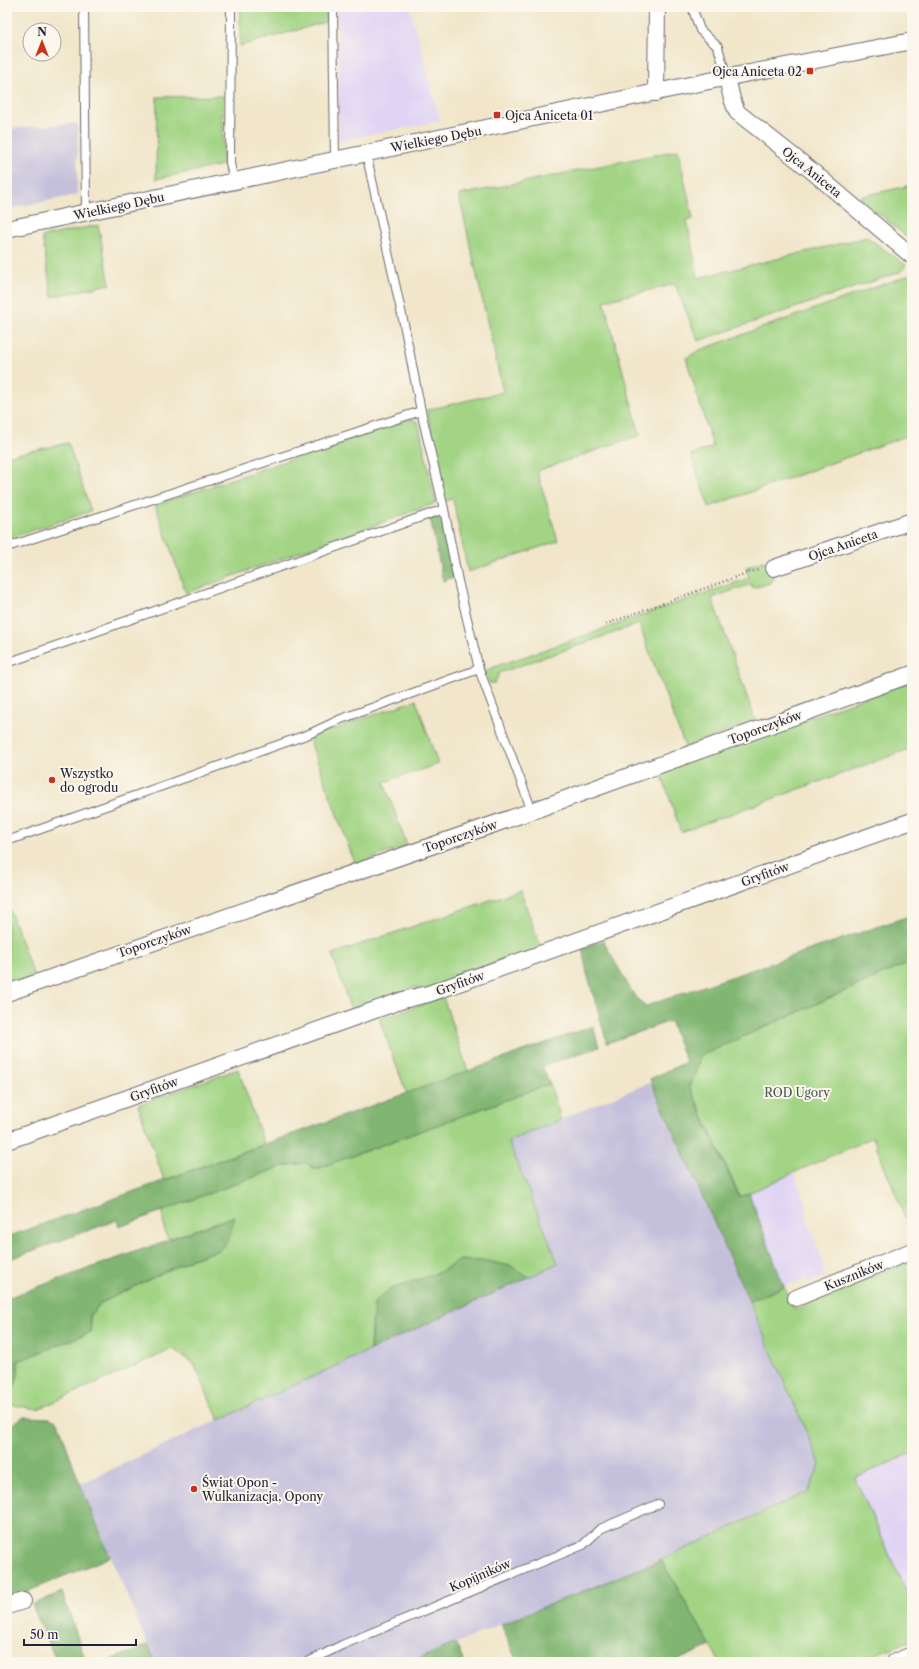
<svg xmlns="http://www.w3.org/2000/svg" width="919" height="1669" font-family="'Libre Caslon Text',serif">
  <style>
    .built { fill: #e0d4f4 }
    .industrial { fill: #c4c0db }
    .green { fill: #a2d484; stroke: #627b60 }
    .forest { fill: #81b672; stroke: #526c56 }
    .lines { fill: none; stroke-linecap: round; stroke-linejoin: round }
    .lane-casing { stroke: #6a676d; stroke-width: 10 }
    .street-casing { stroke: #6a676d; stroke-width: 18 }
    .path { stroke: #6a676d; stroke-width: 2.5; stroke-dasharray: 1 3; stroke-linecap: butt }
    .lane { stroke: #fff; stroke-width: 8 }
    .street { stroke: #fff; stroke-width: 16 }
    .poi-dot { fill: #c8321e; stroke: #fbf7ec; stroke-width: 1.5 }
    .labels { text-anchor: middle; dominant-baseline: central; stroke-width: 4; stroke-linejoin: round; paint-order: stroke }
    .poi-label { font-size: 12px; fill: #22223b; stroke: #fbf7ec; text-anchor: start }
    .street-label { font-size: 12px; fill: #22223b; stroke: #fbf7ec }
    .park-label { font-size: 12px; fill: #485751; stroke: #fbf7ec }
  </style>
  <rect width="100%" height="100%" fill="#fbf7ec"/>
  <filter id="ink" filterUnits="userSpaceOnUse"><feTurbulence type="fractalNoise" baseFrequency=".025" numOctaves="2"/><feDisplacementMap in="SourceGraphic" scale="8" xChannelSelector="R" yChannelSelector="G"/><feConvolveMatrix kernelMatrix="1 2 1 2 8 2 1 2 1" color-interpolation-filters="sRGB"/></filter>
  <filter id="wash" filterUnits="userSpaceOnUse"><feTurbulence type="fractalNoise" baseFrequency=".012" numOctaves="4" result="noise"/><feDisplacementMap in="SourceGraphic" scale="16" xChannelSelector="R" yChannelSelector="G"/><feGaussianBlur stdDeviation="0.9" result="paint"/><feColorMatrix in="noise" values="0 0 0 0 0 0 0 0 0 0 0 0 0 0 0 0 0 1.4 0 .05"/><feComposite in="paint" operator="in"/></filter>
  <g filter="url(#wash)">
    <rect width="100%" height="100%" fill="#f1e6ca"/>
    <g class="built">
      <path d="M338 7H410L440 121 339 141Z"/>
      <path d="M7 51H10L9 129H7Z"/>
      <path d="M794 1172 808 1210 805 1212 825 1268 822 1270 824 1276 807 1282 806 1278 784 1287 749 1193Z"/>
      <path d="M912 1453V1605L855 1478Z"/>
    </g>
    <g class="industrial">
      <path d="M78 123 77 195 7 209V129Z"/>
      <path d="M651 1082 820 1463 809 1490 661 1560 501 1624 412 1662H155L80 1484 557 1263 508 1141Z"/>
    </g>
    <g class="green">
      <path d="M240 7H326V22L240 46Z"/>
      <path d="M223 96V165L156 179 157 97Z"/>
      <path d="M678 150 693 219 687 221 698 278 867 237 906 265 900 272 698 341 675 284 604 301 640 435 537 471 558 541 468 572 453 499 445 501 427 410 503 392 459 195Z"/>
      <path d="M912 185V241L859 197Z"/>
      <path d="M98 225 110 284 52 297 42 237Z"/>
      <path d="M912 274V434L709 507 691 455 713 447 686 358 700 350Z"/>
      <path d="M410 419 418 422 436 503 186 593 155 505Z"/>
      <path d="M68 443 91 511 7 539V456Z"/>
      <path d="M763 561 769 564 770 571 773 577 770 583 753 588 751 584 712 598 756 722 685 747 639 624 499 673 495 683H489L486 670 749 578 746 567Z"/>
      <path d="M912 681V748L681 832 660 770Z"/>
      <path d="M416 700 438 764 384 782 407 846 355 864 309 738Z"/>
      <path d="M520 890 541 948 419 992 417 987 351 1010 332 954Z"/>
      <path d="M7 903 34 976 7 986Z"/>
      <path d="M912 961V1236L873 1137 740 1197 689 1085 695 1075 700 1056Z"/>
      <path d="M443 997 468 1071 407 1094 379 1019Z"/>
      <path d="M238 1069 264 1144 164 1180 138 1105Z"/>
      <path d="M550 1084 561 1120 508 1141 558 1263 529 1277 510 1266 460 1260 440 1272 389 1290 371 1324 370 1350 219 1420 194 1364 173 1349 38 1409 7 1404V1393C19 1386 18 1374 18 1361L91 1332 90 1315 101 1303 189 1260 219 1250 235 1216 168 1239 164 1228 162 1211 283 1166 305 1163 316 1169Z"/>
      <path d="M912 1259V1453L855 1478 912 1605V1640L855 1662H720L661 1560 809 1491 820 1463 749 1301 784 1287 794 1310Z"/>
    </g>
    <g class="forest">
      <path d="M430 517H441L443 520 454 577 443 581Z"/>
      <path d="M912 915V961L700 1056 695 1075 689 1085 739 1197 749 1193 784 1287 749 1301 650 1079 686 1062 670 1021 607 1043 587 973 582 948 603 941 635 997 646 1006Z"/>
      <path d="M593 1026 599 1047 542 1066 550 1084 316 1169 305 1163 283 1166 119 1227 117 1220 7 1260V1237Z"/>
      <path d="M235 1216 229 1240 219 1250 189 1260 101 1303 90 1315 91 1332 18 1361C18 1374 19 1386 7 1393V1298Z"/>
      <path d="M460 1260 487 1261 511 1266 529 1277 370 1350 374 1303 389 1290 440 1272Z"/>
      <path d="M23 1417 50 1418 58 1422 80 1484 110 1557 7 1600V1428Z"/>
      <path d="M661 1560 711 1646 673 1662H517L501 1624Z"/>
      <path d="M62 1592 86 1662H57L32 1605Z"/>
      <path d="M456 1643 464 1662H412Z"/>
      <path d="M148 1645 155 1662H106Z"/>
    </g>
  </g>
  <g filter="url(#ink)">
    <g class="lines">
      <defs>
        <g id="lane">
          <path d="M84 7 86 212"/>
          <path d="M231 7 230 163 234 182"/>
          <path d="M333 7 335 159"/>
          <path d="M692 7 700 30 718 47 727 78"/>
          <path d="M366 153 404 324 421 411 444 509 458 581 479 669 532 811"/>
          <path d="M7 547 421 411"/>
          <path d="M7 663 444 509"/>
          <path d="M7 841 309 734 341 719 479 669"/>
          <path d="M308 1662 342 1645 583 1545 600 1529 658 1504"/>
        </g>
        <g id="street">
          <path d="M727 78 732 99 737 112 812 171 912 256"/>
          <path d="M656 93 657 7"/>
          <path d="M7 229 704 82 912 41"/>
          <path d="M774 568 912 521"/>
          <path d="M7 993 532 811 912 674"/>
          <path d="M7 1141 403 1000 428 994 912 821"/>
          <path d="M796 1298 912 1251"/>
          <path d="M7 1606 23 1601"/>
          <path d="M895 1662 912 1655"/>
        </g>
      </defs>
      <use href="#lane" class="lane-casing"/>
      <use href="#street" class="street-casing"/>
      <g class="path">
        <path d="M606 624 750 572 760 570"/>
        <path d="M870 1662 880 1658"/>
      </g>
      <use href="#lane" class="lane"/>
      <use href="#street" class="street"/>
    </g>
  </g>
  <g class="poi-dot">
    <rect x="806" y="67" width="8" height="8" rx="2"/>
    <rect x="493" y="111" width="8" height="8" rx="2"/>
    <circle cx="52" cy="780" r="4"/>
    <circle cx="194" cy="1489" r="4"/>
  </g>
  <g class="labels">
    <g class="poi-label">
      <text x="802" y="71" text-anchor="end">Ojca Aniceta 02</text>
      <text x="505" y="115">Ojca Aniceta 01</text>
      <text x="60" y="773">Wszystko<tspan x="60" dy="14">do ogrodu</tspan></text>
      <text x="202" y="1482">Świat Opon -<tspan x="202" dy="14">Wulkanizacja, Opony</tspan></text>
    </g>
    <g class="street-label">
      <text transform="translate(436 139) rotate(-11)">Wielkiego Dębu</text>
      <text transform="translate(812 172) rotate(39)">Ojca Aniceta</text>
      <text transform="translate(119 206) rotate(-12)">Wielkiego Dębu</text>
      <text transform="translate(843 545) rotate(-19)">Ojca Aniceta</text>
      <text transform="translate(765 727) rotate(-20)">Toporczyków</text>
      <text transform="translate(460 836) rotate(-19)">Toporczyków</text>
      <text transform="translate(765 874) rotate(-20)">Gryfitów</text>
      <text transform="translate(154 941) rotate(-19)">Toporczyków</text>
      <text transform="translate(460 983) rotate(-19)">Gryfitów</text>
      <text transform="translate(154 1089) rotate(-20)">Gryfitów</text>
      <text transform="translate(854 1275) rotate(-22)">Kuszników</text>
      <text transform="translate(480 1575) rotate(-23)">Kopijników</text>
    </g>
    <g class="park-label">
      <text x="797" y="1092">ROD Ugory</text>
    </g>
  </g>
  <rect width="919" height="1669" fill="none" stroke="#fbf7ec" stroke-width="24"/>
  <g transform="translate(42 42)"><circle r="19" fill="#fbf7ec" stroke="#a4a2a5"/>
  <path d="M0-3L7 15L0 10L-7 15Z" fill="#c8321e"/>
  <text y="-6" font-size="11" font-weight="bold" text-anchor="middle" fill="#22223b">N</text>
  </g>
  <path d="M24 1639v6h112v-6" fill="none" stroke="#22223b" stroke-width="2"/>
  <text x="30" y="1639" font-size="12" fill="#22223b" stroke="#fbf7ec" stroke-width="3" paint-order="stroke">50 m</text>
</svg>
